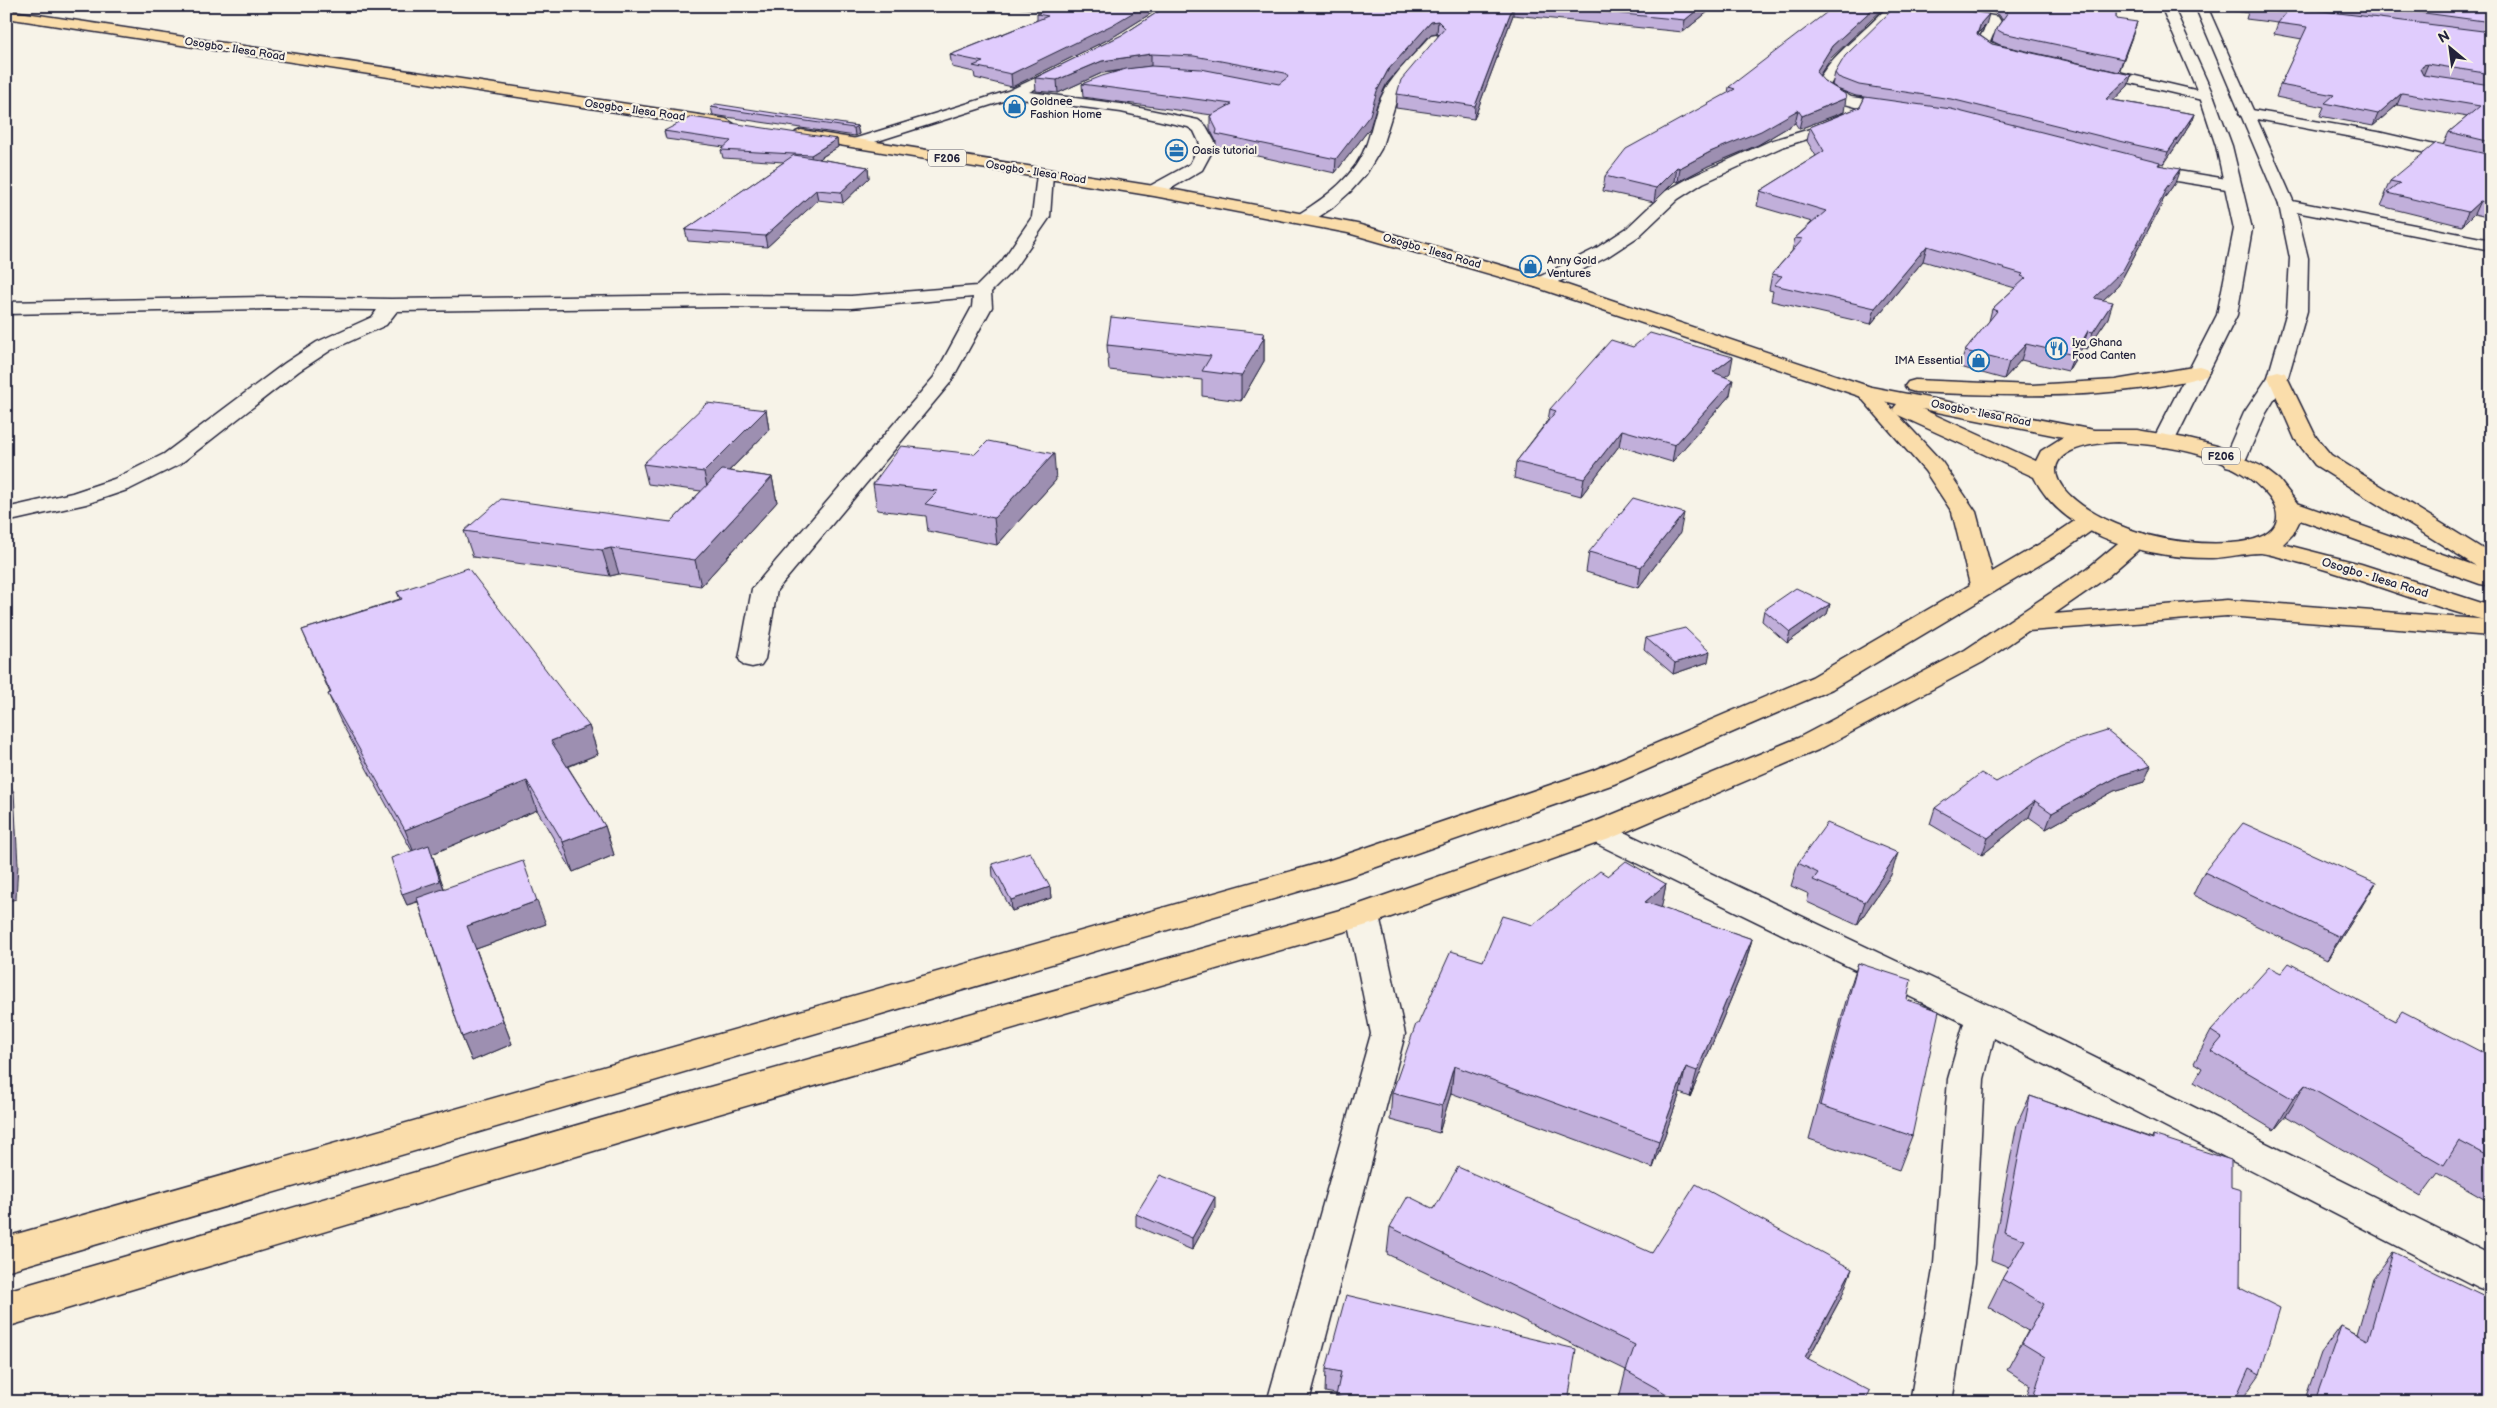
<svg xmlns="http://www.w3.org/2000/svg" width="2497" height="1408" font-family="'Balsamiq Sans',sans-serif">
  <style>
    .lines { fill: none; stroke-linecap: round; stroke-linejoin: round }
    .street-casing { stroke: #22223b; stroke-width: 3 }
    .secondary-casing { stroke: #22223b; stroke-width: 3 }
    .primary-casing { stroke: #22223b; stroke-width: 3 }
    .highway-casing { stroke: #22223b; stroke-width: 3 }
    .street { fill: #f7f3e8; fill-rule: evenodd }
    .secondary { fill: #f7f3e8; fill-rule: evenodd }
    .primary { fill: #faddab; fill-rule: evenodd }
    .highway { fill: #faddab; fill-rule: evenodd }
    .wall { fill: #c1afda; stroke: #22223b }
    .shaded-wall { fill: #9d8fb1; stroke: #22223b }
    .building { fill: #e0ccfd; stroke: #22223b }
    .labels { text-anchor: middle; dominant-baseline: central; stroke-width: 4.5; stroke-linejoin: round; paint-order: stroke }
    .far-street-label { font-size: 11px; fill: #22223b; stroke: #f7f3e8 }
    .far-poi-label { font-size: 11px; fill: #22223b; stroke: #f7f3e8; text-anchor: start }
    .shield { fill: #f7f3e8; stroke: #62616f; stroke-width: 1 }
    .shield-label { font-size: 11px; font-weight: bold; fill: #22223b }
    .street-label { font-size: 12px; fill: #22223b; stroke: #f7f3e8 }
  </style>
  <rect width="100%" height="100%" fill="#f7f3e8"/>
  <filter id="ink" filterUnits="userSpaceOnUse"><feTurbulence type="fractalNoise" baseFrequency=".02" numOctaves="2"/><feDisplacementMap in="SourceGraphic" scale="10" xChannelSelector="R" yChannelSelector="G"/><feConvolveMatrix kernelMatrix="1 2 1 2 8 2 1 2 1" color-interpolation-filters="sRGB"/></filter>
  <g filter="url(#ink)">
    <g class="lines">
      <defs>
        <g id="street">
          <path d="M1888 6H1901L1841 66 1830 85 1851 97 1903 104 1905 107 1903 110C1882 115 1828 105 1815 86 1832 52 1864 34 1888 6Z"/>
          <path d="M2229 6C2243 6 2283 3 2292 13L2286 17 2235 10Z"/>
          <path d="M1951 8 1998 17 2003 25 1993 35 1990 42 2017 51 2019 54 2017 57C2005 60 1984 53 1976 44L1988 23 1946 15 1945 12Z"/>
          <path d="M1436 35 1443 39 1399 92 1381 149 1366 174 1350 192 1332 208 1311 222H1299L1296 218 1299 214C1326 197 1356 176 1367 143 1373 126 1375 108 1384 92 1396 71 1415 54 1431 36Z"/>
          <path d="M1068 63 1075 67 1073 70 1029 92 1121 104 1198 120 1206 126 1216 144 1202 170 1160 195H1148L1146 191 1148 187 1190 164 1200 144 1194 131 1188 127 1121 112 1013 98 862 146 856 148 848 143 850 140 1008 91Z"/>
          <path d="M2093 66 2212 94 2214 97 2207 101 2088 73 2086 70Z"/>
          <path d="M2246 109 2378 132 2491 158V168L2378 142 2241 116 2239 113 2241 110Z"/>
          <path d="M1843 114 1848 116 1851 119 1848 122 1820 135 1782 147 1703 183 1678 199 1639 236 1607 257 1549 287H1535L1533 283 1535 279 1595 249 1627 228 1666 191 1691 177 1770 141 1810 129Z"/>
          <path d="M2141 161 2178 171 2233 180 2239 182 2241 185 2239 188 2233 190 2176 181 2135 169 2133 166Z"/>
          <path d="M1045 169 1053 174 1050 217 1014 269 991 292 992 307 950 383 777 590 765 659 761 665 752 667 743 665 739 659 752 589 934 377 972 307 973 297 851 308 722 307 397 311 386 325 331 350 299 371 180 464 130 489 86 504 6 522V508L72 493 114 479 164 454 285 363 317 342 372 317 377 310 268 309 6 314V302L268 297 391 299 722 295 851 296 977 286 1002 261 1032 217 1037 174Z"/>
          <path d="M2287 200 2491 240V250L2281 209 2279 205 2281 201Z"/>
          <path d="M1598 822 1609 825 1995 1008 2491 1255V1292L2477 1287 1994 1038 1984 1079 1974 1264 1952 1402H1910L1934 1264 1948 1079 1964 1023 1587 839 1583 832 1587 825Z"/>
          <path d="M1363 904 1374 907 1379 915 1405 1034 1309 1402H1267L1371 1034 1347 915 1352 907Z"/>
        </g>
        <g id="secondary">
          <path d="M2161 6H2173L2214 97 2232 146 2252 229 2237 315 2175 440 2172 445 2164 447 2156 445 2153 440 2217 315 2234 229 2216 146 2200 97Z"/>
          <path d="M2195 6H2207L2295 205 2308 258 2307 311 2288 377 2266 413 2245 461 2242 466 2234 468 2226 466 2223 461 2244 413 2268 377 2287 311 2290 258 2279 205Z"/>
        </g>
        <g id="primary">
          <path d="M6 10 726 119 734 124 726 129 6 18Z"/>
          <path d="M801 130 1154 186 1357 224 1549 279 1871 387 2094 430H2137L2184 438 2217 446 2261 466 2279 480 2297 503 2476 566 2315 465 2295 439 2268 377 2271 373 2278 371 2285 373 2316 437 2331 455 2491 554V586L2480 584 2300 520 2293 534 2283 544 2361 564 2491 606V622C2428 606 2368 581 2305 564 2291 561 2276 555 2261 553 2251 552 2225 558 2212 558 2150 559 2063 537 2034 477L1896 414 1893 409 1897 404 1859 396 1535 287 1348 233 1154 196 796 138 793 135 796 132ZM1922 409 2063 437 2041 451 2036 461ZM2117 442C2168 445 2235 454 2269 497 2275 505 2280 516 2275 525 2267 539 2245 542 2231 543 2191 545 2153 540 2116 524 2052 497 2021 447 2117 442Z"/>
          <path d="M2199 366 2206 368 2209 372 2206 376C2109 401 2014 396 1915 392L1908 390 1905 386 1908 382 1915 380 2032 385 2115 380Z"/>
        </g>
        <g id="highway">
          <path d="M1866 386 1873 388 1942 462 1976 512 1992 572 2048 539 2082 516 2090 514 2098 516 2102 521 2098 526 2066 549 1832 689 1614 784 1348 877 6 1271V1237L1327 861 1594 770 1812 677 1970 585 1952 512 1925 471 1856 392 1859 388Z"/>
          <path d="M2137 532 2145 534 2149 539 2145 544 2106 578 2054 614 2227 600 2491 620V636L2227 616 2028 631 1983 662 1818 750 1609 839 1374 923 667 1129 6 1327V1291L667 1099 1354 906 1587 825 1798 738 1965 650 2088 568 2129 534Z"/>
        </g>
      </defs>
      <use href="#street" class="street-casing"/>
      <use href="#secondary" class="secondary-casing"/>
      <use href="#primary" class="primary-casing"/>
      <use href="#highway" class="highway-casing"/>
      <use href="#street" class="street"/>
      <use href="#secondary" class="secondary"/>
      <use href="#primary" class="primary"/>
      <use href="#highway" class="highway"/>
    </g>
    <g class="wall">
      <path d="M1007 6H1163L1113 37 1012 87 975 78 974 72 952 67 950 55 1037 20V14L1045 11Z"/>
      <path d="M1167 6H1715L1683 32 1513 15 1474 119 1396 108 1397 94 1439 35 1437 33 1431 34 1387 83 1377 104 1370 128 1335 173 1216 147V141L1210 129V116L1212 115 1083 97 1082 84 1120 71 1102 73 1058 93 1036 91 1035 78 1124 34Z"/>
      <path d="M1945 6H2116V19L2133 34 2119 72 2000 45 1992 41 1996 29 2002 20 2000 16 1992 12Z"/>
      <path d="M2250 6H2491V218L2474 214 2462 226 2381 206 2386 195H2384L2390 181 2443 145 2449 132 2467 117 2397 105 2373 126 2320 116 2324 107 2276 97 2280 85 2302 39 2274 34 2278 23 2246 19Z"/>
      <path d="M1986 25 1978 34 1992 44 2131 75 2128 86 2113 100 2194 114 2190 125 2164 164 2160 163 2159 165 2175 183 2163 200 2161 206 2118 286 2103 300 2108 318 2087 349 2082 348 2068 371 2021 360 2004 379 1960 367 1965 351 1989 321 1992 309 2015 288 1923 261 1871 324 1771 301 1773 291 1769 290 1772 274 1792 251 1795 238 1812 222 1757 206 1760 191 1816 156 1807 141 1810 127 1860 107 1865 97 1856 96 1837 89 1844 112 1799 129 1795 123 1758 145 1708 166 1678 182 1675 181 1654 202 1603 191 1605 176 1728 93 1729 87 1830 59 1819 76 1824 81 1836 88 1832 85 1835 73Z"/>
      <path d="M711 107 857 126 859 134 855 136 713 115Z"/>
      <path d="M664 131 837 139 838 147 819 159 868 167 869 178 843 203 818 200 767 247 688 241 685 230 784 162 723 158 721 150 724 147 666 139Z"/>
      <path d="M1264 333V361L1241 401 1202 396V380L1109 370 1107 345Z"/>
      <path d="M1633 347 1730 373 1725 376 1730 395 1672 462 1619 446 1581 496 1514 478 1516 462 1548 420 1550 409Z"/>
      <path d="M766 410 769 430 729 471 772 477 777 502 701 586 619 574 610 576 473 557 464 531 671 522 701 491 648 484 643 464Z"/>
      <path d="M1056 480 997 545 928 531 926 516 877 510 873 484Z"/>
      <path d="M1680 533 1638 588 1586 572 1589 552Z"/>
      <path d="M397 592 589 726 598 754 568 767 605 826 614 855 573 872 537 810 432 854 444 888 546 924 476 949 512 1044 472 1061 462 1037 418 902 407 905 402 894 412 851 341 722 328 694 330 693 302 630 400 599Z"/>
      <path d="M1830 604 1827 614 1787 643 1762 621 1764 610Z"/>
      <path d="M1646 638 1708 662 1673 674 1644 649Z"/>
      <path d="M1996 782H2144L2114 791 2046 829 2029 817 1982 855 1930 824 1935 808Z"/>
      <path d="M1798 863 1891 875 1857 925 1807 902 1809 894 1791 886Z"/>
      <path d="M992 864 1050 887 1051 898 1012 911 993 876Z"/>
      <path d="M2204 872 2362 906 2327 960 2193 895Z"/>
      <path d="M1608 876 1666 884 1661 908 1752 939 1745 965 1690 1097 1680 1093 1653 1168 1451 1093 1439 1133 1390 1120 1392 1093 1418 1024 1483 961 1533 925Z"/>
      <path d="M1858 963 1907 1000 1912 1136 1899 1170 1809 1139 1847 997Z"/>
      <path d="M2281 973 2395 1021 2491 1057V1203L2438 1173 2421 1196 2286 1116 2274 1130 2194 1082 2202 1068 2194 1063 2211 1031Z"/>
      <path d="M2030 1096 2152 1138 2153 1135 2231 1187 2240 1288 2260 1374 2241 1401 2236 1398 2234 1402H2025L2030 1385 2007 1370 2028 1331 1988 1307 2002 1279 2009 1267 1991 1260 2017 1124Z"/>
      <path d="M1215 1208 1192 1250 1136 1226V1214Z"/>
      <path d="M1434 1209 1652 1253 1842 1296 1808 1359 1865 1402H1626L1619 1398 1626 1370 1387 1254 1390 1227Z"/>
      <path d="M2393 1252 2491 1402H2304L2321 1353 2341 1326 2357 1334 2373 1279Z"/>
      <path d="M1326 1369 1568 1402H1335L1336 1394 1325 1392Z"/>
    </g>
    <g class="shaded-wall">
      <path d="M69 6H89L70 9Z"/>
      <path d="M130 6H142L130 8Z"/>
      <path d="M1144 6H1163L1113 37 1012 87 1011 74Z"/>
      <path d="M1513 6V15L1474 119 1475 106Z"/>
      <path d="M1702 6H1715L1683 32 1685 20Z"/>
      <path d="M1876 6H1886L1830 59 1813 85 1816 72 1832 46Z"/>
      <path d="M1989 14 1986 25 1978 33 1974 45 1981 23Z"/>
      <path d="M1438 21 1437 33 1431 34 1387 83 1377 104 1370 128 1335 173 1336 159 1377 91 1388 70 1431 22Z"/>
      <path d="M2137 22 2133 34 2119 72 2123 59Z"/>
      <path d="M1151 54V66L1102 73 1058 93 1057 80 1102 61Z"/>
      <path d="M2428 64 2423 76 2420 69 2423 65Z"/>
      <path d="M2131 75 2128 86 2103 110 2106 99Z"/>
      <path d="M2402 93 2397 105 2373 126 2378 114Z"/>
      <path d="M1846 98 1844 112 1799 129 1802 116Z"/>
      <path d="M1798 110 1795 123 1758 145 1708 166 1678 182 1680 168 1710 152Z"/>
      <path d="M2194 114 2190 125 2164 164 2168 152Z"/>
      <path d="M857 126 859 134 855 136 854 128Z"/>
      <path d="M837 139 838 147 812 163 811 155Z"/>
      <path d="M868 167 869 178 843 203 841 192Z"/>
      <path d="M1677 167 1675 181 1654 202 1656 188Z"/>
      <path d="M2180 169 2175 183 2163 200 2161 206 2118 286 2088 314 2094 298 2164 191Z"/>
      <path d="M816 190 818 200 767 247 765 236Z"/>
      <path d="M2480 201 2474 214 2462 226 2468 212Z"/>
      <path d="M1927 246 1923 261 1871 324 1875 308Z"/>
      <path d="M2113 302 2108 318 2087 349 2093 332Z"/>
      <path d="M2088 331 2082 348 2068 371 2074 355Z"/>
      <path d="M1264 333V361L1241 401V376Z"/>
      <path d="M2026 344 2021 360 2004 379 2009 362Z"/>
      <path d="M1733 357 1730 373 1710 388 1713 372Z"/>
      <path d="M1733 380 1730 395 1672 462 1675 445Z"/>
      <path d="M766 410 769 430 708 492 704 472Z"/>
      <path d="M1622 430 1619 446 1581 496 1584 479Z"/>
      <path d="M1054 454 1056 480 997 545 994 518Z"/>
      <path d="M772 477 777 502 701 586 695 560Z"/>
      <path d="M1684 513 1680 533 1638 588 1641 567Z"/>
      <path d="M611 548 619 574 610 576 602 550Z"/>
      <path d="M1830 604 1827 614 1787 643 1790 632Z"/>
      <path d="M1710 652 1708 662 1673 674 1675 663Z"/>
      <path d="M589 726 598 754 561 769 551 741Z"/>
      <path d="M2151 766 2144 782 2114 791 2046 829 2052 813 2121 775Z"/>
      <path d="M6 780 14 792 18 865 16 899 6 902Z"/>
      <path d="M527 781 537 810 432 854 445 892 407 905 402 894 417 860 405 830Z"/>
      <path d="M2035 801 2029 817 1982 855 1988 838Z"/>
      <path d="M605 826 614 855 573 872 563 842Z"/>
      <path d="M1898 853 1891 875 1857 925 1865 902Z"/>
      <path d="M2376 883 2362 906 2327 960 2340 937Z"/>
      <path d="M1666 884 1661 910 1645 902Z"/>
      <path d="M1050 887 1051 898 1012 911 1011 900Z"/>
      <path d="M537 901 546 924 476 949 512 1044 472 1061 462 1037 467 926Z"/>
      <path d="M1752 939 1745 965 1690 1097 1697 1071Z"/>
      <path d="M1454 1066 1451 1093 1439 1133 1442 1106Z"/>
      <path d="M1686 1067 1680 1093 1653 1168 1659 1141Z"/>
      <path d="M2305 1085 2286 1116 2274 1130 2293 1099Z"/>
      <path d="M1215 1197V1208L1192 1250V1238Z"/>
      <path d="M1852 1269 1842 1296 1795 1383 1805 1357Z"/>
    </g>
    <g class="building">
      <path d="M1055 6H1144L1112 25 1011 74 973 66 983 62 950 55 1048 16 1037 14Z"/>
      <path d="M1167 6H1513L1475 106 1397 94 1401 80 1445 28 1438 21 1431 22 1388 70 1377 91 1370 115 1336 159 1216 134 1217 130 1210 116 1232 104 1082 84 1102 76 1126 69 1151 66 1201 69 1279 84 1288 77 1285 73 1194 56 1151 54 1102 61 1057 80 1035 78 1124 34Z"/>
      <path d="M1541 6H1702L1685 20Z"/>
      <path d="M1835 6H1876L1832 46 1816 72 1824 81 1845 94 1846 98 1802 116 1798 110 1761 131 1710 152 1680 168 1677 167 1656 188 1605 176 1626 149 1735 89 1729 87Z"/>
      <path d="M1896 6H1933L1989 14 1981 23 1977 34 1992 44 2131 75 2106 99 2194 114 2168 152 2136 145 1951 99 1859 85 1838 77 1835 73 1845 56Z"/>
      <path d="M2004 6H2116V19L2137 22 2123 59 2003 33 1996 29 2008 12Z"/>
      <path d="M2251 6H2283L2491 32V74L2428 64 2423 65 2420 69 2423 75 2491 85V142L2449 132 2480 106 2402 93 2378 114 2325 103 2334 95 2280 85 2307 27 2278 23 2286 13 2250 8Z"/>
      <path d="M2373 6H2491V22Z"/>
      <path d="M1865 97 1951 109 2160 162 2158 165 2180 169 2164 191H2166L2123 270 2094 298 2113 302 2093 332 2088 331 2074 355 2026 344 2009 362 1965 351 1997 311 1992 309 2026 278 2021 276 2023 274 1927 246 1875 308 1774 285 1782 276 1772 274 1803 239 1795 238 1826 211 1760 191 1824 151 1810 127 1860 107Z"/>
      <path d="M716 104 857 126 854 128 711 107Z"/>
      <path d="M691 117 837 139 811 155 721 150 731 141 664 131Z"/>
      <path d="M2436 143 2491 155V203L2480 201 2468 212 2387 193 2400 183 2390 181Z"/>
      <path d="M794 155 868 167 841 192 816 190 765 236 685 230Z"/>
      <path d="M1111 317 1264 333 1262 337 1264 338 1241 376 1202 371 1211 356 1107 345Z"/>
      <path d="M1650 333 1733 357 1713 372 1733 380 1675 445 1622 430 1584 479 1516 462 1556 411 1550 409 1611 340 1633 347Z"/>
      <path d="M707 403 766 410 704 472 643 464Z"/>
      <path d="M988 441 1054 454 994 518 925 504 938 491 873 484 901 446 975 454Z"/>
      <path d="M722 470 772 477 695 560 611 548 602 550 464 531 501 499 671 522Z"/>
      <path d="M1633 498 1684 513 1641 567 1589 552Z"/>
      <path d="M468 568 589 726 551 741 605 826 563 842 527 781 405 830 328 694 331 693 302 630 402 599 397 592Z"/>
      <path d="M1796 588 1830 604 1790 632 1764 610Z"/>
      <path d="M1685 628 1710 652 1675 663 1646 638Z"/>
      <path d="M2107 731 2151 766 2121 775 2052 813 2035 801 1988 838 1935 808 1981 773 1996 782 2062 745Z"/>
      <path d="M1827 823 1898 853 1865 902 1813 880 1818 873 1798 863Z"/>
      <path d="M2243 823 2376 883 2340 937 2204 872Z"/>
      <path d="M429 845 440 881 402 894 391 858Z"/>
      <path d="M1030 852 1050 887 1011 900 992 864Z"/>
      <path d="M523 861 537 901 467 926 503 1021 462 1037 417 898Z"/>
      <path d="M1626 861 1666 884 1645 902 1752 939 1697 1071 1686 1067 1659 1141 1454 1066 1442 1106 1392 1093 1416 1024H1418L1451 951 1483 961 1502 916 1533 925 1600 871 1608 876Z"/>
      <path d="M1858 963 1911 980 1907 1000 1939 1011 1912 1136 1820 1105Z"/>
      <path d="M2289 963 2395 1021 2402 1011 2491 1057V1158L2459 1141 2444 1165 2305 1085 2293 1099 2211 1051 2222 1038 2211 1031 2269 967 2281 973Z"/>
      <path d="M2030 1096 2153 1139V1135L2231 1160V1187L2241 1190 2240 1288 2280 1308 2260 1374 2249 1368 2234 1402H2032L2045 1357 2022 1343 2044 1304 2002 1279 2025 1240 2004 1232Z"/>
      <path d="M1458 1167 1652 1253 1696 1184 1852 1269 1805 1357 1870 1391 1865 1402H1681L1626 1371 1635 1345 1390 1227 1408 1196 1434 1209Z"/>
      <path d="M1160 1175 1215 1197 1192 1238 1136 1214Z"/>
      <path d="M2393 1252 2491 1299V1402H2317V1395L2341 1326 2368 1340Z"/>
      <path d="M1346 1295 1576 1349 1568 1402H1357L1336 1396 1341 1372 1326 1369Z"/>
    </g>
  </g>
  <defs>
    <symbol id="shop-ring" viewBox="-11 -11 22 22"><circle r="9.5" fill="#f7f3e8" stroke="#1f6fb2" stroke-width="1.5"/><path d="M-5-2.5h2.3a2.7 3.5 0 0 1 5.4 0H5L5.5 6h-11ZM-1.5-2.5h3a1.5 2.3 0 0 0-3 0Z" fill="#1f6fb2"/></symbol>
    <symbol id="office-ring" viewBox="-11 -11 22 22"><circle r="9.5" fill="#f7f3e8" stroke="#1f6fb2" stroke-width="1.5"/><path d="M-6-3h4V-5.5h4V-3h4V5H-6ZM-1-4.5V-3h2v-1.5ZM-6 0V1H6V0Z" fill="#1f6fb2"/></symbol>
    <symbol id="restaurant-ring" viewBox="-11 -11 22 22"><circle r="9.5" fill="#f7f3e8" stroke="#1f6fb2" stroke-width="1.5"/><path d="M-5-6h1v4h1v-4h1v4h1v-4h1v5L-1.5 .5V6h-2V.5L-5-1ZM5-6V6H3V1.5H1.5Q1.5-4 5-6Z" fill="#1f6fb2"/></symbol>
  </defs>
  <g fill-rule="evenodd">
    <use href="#shop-ring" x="1002" y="94" width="25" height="25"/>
    <use href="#office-ring" x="1164" y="138" width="25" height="25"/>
    <use href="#shop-ring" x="1518" y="254" width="25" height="25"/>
    <use href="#restaurant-ring" x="2044" y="336" width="25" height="25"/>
    <use href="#shop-ring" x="1966" y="348" width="25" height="25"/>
  </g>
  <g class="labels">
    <g class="far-street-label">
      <text transform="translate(235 49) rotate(9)">Osogbo - Ilesa Road</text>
      <text transform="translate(635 110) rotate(8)">Osogbo - Ilesa Road</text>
      <text transform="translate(1036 172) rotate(9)">Osogbo - Ilesa Road</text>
      <text transform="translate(1432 251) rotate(16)">Osogbo - Ilesa Road</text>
      <text transform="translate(1981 413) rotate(11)">Osogbo - Ilesa Road</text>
    </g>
    <g class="far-poi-label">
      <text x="1030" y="101">Goldnee<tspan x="1030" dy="13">Fashion Home</tspan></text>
      <text x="1192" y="150">Oasis tutorial</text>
      <text x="1547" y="260">Anny Gold<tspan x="1547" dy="13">Ventures</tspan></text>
      <text x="2072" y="342">Iya Ghana<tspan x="2072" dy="13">Food Canten</tspan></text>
      <text x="1963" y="360" text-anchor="end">IMA Essential</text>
    </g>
    <g class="shield">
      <rect x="928" y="149.5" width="38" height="17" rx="4"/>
      <rect x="2202" y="447.5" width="38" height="17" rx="4"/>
    </g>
    <g class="shield-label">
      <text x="947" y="158">F206</text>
      <text x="2221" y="456">F206</text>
    </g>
    <g class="street-label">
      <text transform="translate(2375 578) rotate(17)">Osogbo - Ilesa Road</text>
    </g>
  </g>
  <rect width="2497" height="1408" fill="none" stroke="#f7f3e8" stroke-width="25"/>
  <rect x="12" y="12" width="2472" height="1383" fill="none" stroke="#22223b" stroke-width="2" filter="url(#ink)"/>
  <g transform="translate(2450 48) rotate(331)" stroke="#f7f3e8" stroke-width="4" paint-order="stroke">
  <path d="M0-4L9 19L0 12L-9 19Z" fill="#22223b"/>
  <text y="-8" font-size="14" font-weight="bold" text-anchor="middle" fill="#22223b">N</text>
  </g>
</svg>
